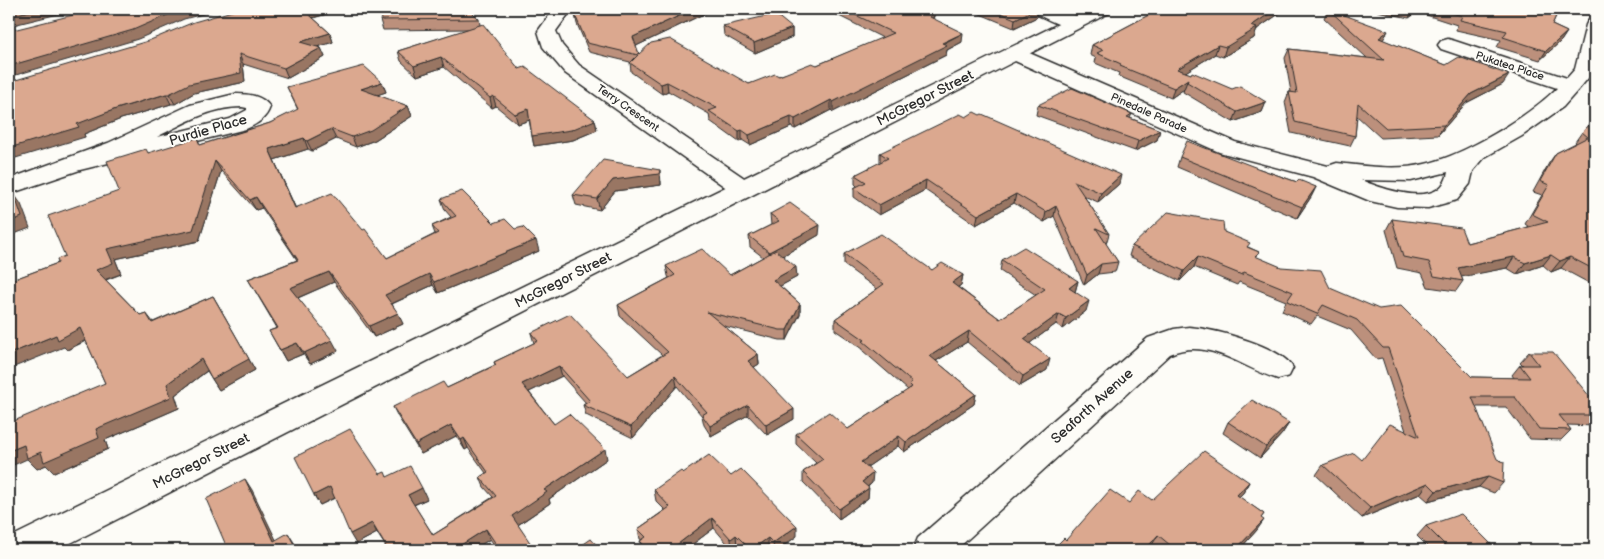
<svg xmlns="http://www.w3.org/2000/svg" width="1604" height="559" font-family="'Balsamiq Sans',sans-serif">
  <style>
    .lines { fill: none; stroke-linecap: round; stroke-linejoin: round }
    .minor-casing { stroke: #2b2b2b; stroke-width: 3 }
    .tertiary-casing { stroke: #2b2b2b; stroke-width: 3 }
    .minor { fill: #fdfcf7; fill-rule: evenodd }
    .tertiary { fill: #fdfcf7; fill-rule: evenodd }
    .wall { fill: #bc907b; stroke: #2b2b2b }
    .shaded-wall { fill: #997664; stroke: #2b2b2b }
    .building { fill: #dba88f; stroke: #2b2b2b }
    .labels { text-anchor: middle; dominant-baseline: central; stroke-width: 4; stroke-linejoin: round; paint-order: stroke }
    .far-street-label { font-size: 11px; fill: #2b2b2b; stroke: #fdfcf7 }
    .street-label { font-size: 14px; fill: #2b2b2b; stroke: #fdfcf7 }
  </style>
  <rect width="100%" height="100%" fill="#fdfcf7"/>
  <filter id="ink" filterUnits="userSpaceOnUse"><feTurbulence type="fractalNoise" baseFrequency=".02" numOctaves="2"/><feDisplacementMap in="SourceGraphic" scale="10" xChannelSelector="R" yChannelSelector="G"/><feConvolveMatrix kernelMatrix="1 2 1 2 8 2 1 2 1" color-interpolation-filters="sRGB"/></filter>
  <g filter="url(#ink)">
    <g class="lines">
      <defs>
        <g id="minor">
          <path d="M554 9H572L556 31 562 45 579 65 753 184 756 189 753 194 744 196 735 194 565 73 543 47 538 31Z"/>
          <path d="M1031 9C1046 8 1075 9 1084 23L1082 27C1066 31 1048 19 1034 13Z"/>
          <path d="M1595 19V70L1578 90 1563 107 1522 136 1485 157 1473 171 1470 184 1457 200 1428 208 1397 207 1370 201 1313 177 1219 152 1006 57 1003 53 1006 49 1013 47 1020 49 1235 142 1328 166 1337 163C1366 166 1396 171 1425 164 1465 155 1528 117 1557 88L1441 49 1438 45 1441 41 1448 39 1455 41 1567 78 1575 69 1586 25 1588 21ZM1448 172C1442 210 1385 190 1361 180L1411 181Z"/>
          <path d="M235 94C248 94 262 95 270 107 266 119 257 124 246 129L80 170 9 194V179L108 143 190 105ZM242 107 247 108V110L230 119 157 137C184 123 211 107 242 107Z"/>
          <path d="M1189 327C1214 329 1281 346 1293 368L1289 376 1278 379C1242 368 1209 337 1170 354L956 550H913L918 538 1148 338 1174 329Z"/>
        </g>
        <path id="tertiary" d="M1089 9H1112L1109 13 57 550H9V538Z"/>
      </defs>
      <use href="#minor" class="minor-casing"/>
      <use href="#tertiary" class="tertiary-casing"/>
      <use href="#minor" class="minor"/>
      <use href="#tertiary" class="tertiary"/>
    </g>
    <g class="wall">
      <path d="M345 9 313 18 330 33 333 42 318 47 321 48 325 57 288 78 243 64 245 82 194 93 175 104H171L121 119 84 134 85 137 9 82Z"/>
      <path d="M624 9H714L636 46 639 54 749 84 817 65 883 38 825 9H937L933 19 962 42 947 50 946 55 833 112 831 110 795 129 791 127 750 145 742 140 739 142 710 121 709 114 668 91 662 94 631 72 630 62 589 52 577 24 575 15Z"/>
      <path d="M973 9H1039L1037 17 1014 28 973 11Z"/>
      <path d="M1160 9H1286L1257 29 1254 38 1223 57 1215 54 1185 72 1266 102 1262 112 1233 122 1183 92 1184 89 1171 98 1118 76 1119 73 1095 63 1096 58 1090 55 1092 45Z"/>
      <path d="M1328 9 1383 40 1446 65 1503 84 1466 103 1438 135 1381 138 1357 116 1355 136 1350 146 1291 133 1285 102 1289 92H1291L1285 58 1289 49 1367 58 1324 18Z"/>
      <path d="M1378 9H1559L1552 25 1567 32 1561 41 1540 60 1497 47 1501 40 1456 30 1457 25 1417 12 1409 18 1377 11Z"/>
      <path d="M471 11 479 19 480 25 519 69 595 120 597 130 573 140 534 146 529 120 518 124 496 106 492 108 444 67 417 76 401 61 398 51 469 29 383 30 380 20Z"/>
      <path d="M723 26 792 28V37L755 53 724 35Z"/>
      <path d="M382 82 386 92 376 95 408 106 412 116 375 140 356 147 336 139 312 151 308 149 274 160 295 208 363 230 387 258 435 234 432 226 451 217 445 210 441 199 494 223 539 251 438 293 433 285 392 304 403 324 374 337 334 282 298 298 338 351 310 364 303 354 286 361 269 331 277 328 248 279 297 260 262 208 256 210 221 171 199 241 115 259 121 274 106 280 140 315 146 313 153 322 213 296 255 370 219 390 207 371 175 395 179 408 105 440 108 449 54 473 46 465 37 469 27 459 105 383 86 341 67 350 12 280 58 263 65 256 119 191 148 153 200 145 270 123 298 110 287 87Z"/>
      <path d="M1038 105 1132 114 1130 118 1160 130 1157 140 1135 151 1036 115Z"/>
      <path d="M1595 120V279L1589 283 1561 268 1551 272 1543 265 1517 274 1507 268 1461 276 1463 281 1456 291 1428 287 1422 273 1397 268 1386 230 1392 219 1467 243 1529 227 1525 224 1542 195 1533 192 1549 163 1556 153 1576 143 1575 142 1582 132Z"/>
      <path d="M880 153 1119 184 1098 202 1084 196 1109 234 1106 244 1118 262 1115 272 1098 274 1084 285 1054 216 1044 222 1014 203 976 225 925 190 879 215 854 197V188L857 186 855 184V175L880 163Z"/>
      <path d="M1180 157 1260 169 1297 182 1316 187 1311 197 1297 218 1177 167Z"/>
      <path d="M661 181V185L615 191 600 210 576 205 573 195Z"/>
      <path d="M770 214 819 235 782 256 797 277 780 286 800 304V314L787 340H780L724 326 758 354 759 364 754 367 794 419 767 435 748 415 711 436 704 425 702 416 677 386 633 438 586 415 583 405 586 403 562 376 529 392 554 424 607 459 549 499 550 503 518 525 533 550H498L490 539 473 550H388L377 533 356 544 335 498 320 505 314 495 380 474 387 477 427 499 414 505 433 535 493 497 484 487 480 477 486 473 468 448 465 450 456 436 421 454 398 417 393 407 447 388 495 365 494 362 534 343 531 333 628 376 662 355 620 316 618 305 669 278 668 276 666 266 730 275 763 257 750 247 749 236 771 225Z"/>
      <path d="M1224 232 1248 247 1259 252 1256 257 1330 288 1472 377 1514 378 1512 375 1520 365H1523L1520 362 1529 352 1595 403V426L1567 425 1571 430 1561 440 1530 439 1506 407H1476L1503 483 1494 493 1479 487 1428 501 1420 494 1362 518 1316 475 1323 465 1362 460 1406 431 1382 358 1376 359 1351 330 1317 316 1311 324 1282 311 1286 301 1239 282 1237 285 1194 267 1180 281 1129 256 1132 246Z"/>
      <path d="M844 254 932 270 963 275 961 285 958 287 1000 319 1036 295 1000 271 1002 260 1078 281 1075 292 1086 311 1063 329 1056 324 1030 343 1047 370 1020 386 967 342 936 361 976 394 974 404 904 452 898 446 867 467 872 483 868 487V498L839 519 803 482V472L816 463 796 444V434L848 429 908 390 863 351V349L835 330V319L877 289 844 265Z"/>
      <path d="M1228 422 1289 423 1282 434 1260 458 1223 433Z"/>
      <path d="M683 473 731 476 797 536 778 550H771L768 548 765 550H742L737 546 732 549 714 528 685 550H642L640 541 642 540 640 539 638 529 665 510 656 501 654 490Z"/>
      <path d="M1249 482 1243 493 1239 497 1264 514 1261 518 1257 530 1239 550H1158L1152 545 1066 540 1129 503 1152 500Z"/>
      <path d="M1426 526 1497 550H1431L1417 536Z"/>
    </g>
    <g class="shaded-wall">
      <path d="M37 9H79L9 26V16Z"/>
      <path d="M184 9H222L184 19 138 39 9 77V66Z"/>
      <path d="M310 9H345L308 19 304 10Z"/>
      <path d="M465 9H478L466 12Z"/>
      <path d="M694 9H714L634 47 633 37Z"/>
      <path d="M934 9H937L929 26 930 17Z"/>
      <path d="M1036 9H1039L1037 17 1014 28 1015 19Z"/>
      <path d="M1276 9H1286L1257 29 1254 38 1223 57 1226 47 1251 26Z"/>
      <path d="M1413 9H1418L1417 12 1409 18Z"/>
      <path d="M792 28V37L755 53 754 43Z"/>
      <path d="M1388 31 1383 40 1379 38Z"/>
      <path d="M1567 32 1561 41 1540 60 1546 51Z"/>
      <path d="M330 33 333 42 304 51 300 42Z"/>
      <path d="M963 33 962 42 947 50 946 55 833 112V102Z"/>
      <path d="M1218 45 1215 54 1174 79 1177 69Z"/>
      <path d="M321 48 325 57 288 78 284 68Z"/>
      <path d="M239 54 243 64 245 82 194 93 175 104 169 94Z"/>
      <path d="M441 57 444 67 417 76 414 66Z"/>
      <path d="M1509 75 1503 84 1466 103 1438 135 1444 125 1471 94Z"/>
      <path d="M1188 79 1184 89 1171 98 1174 88Z"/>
      <path d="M382 82 386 92 365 99 361 89Z"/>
      <path d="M667 82 668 91 662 94 661 84Z"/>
      <path d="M166 94 171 104 121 119 84 134 85 137 9 160V148L116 109Z"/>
      <path d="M493 96 496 106 492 108 490 98Z"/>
      <path d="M831 100V110L795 129V119Z"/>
      <path d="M1266 102 1262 112 1233 122 1237 112Z"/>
      <path d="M408 106 412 116 375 140 356 147 352 137Z"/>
      <path d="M528 109 530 120 518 124 515 114Z"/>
      <path d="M791 117V127L750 145 749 135Z"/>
      <path d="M595 120 597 130 573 140 534 146 532 136Z"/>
      <path d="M331 129 336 139 312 151 307 141Z"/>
      <path d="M742 130V140L739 142V131Z"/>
      <path d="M1160 130 1157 140 1135 151 1138 141Z"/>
      <path d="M304 138 308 149 274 160 300 218 269 149Z"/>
      <path d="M215 161 221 171 199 241 115 259 121 274 104 280 96 270 107 249Z"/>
      <path d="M660 170 661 185 615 191 600 210 597 199 613 180Z"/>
      <path d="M1121 175 1119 184 1098 202 1101 193Z"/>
      <path d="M926 180 925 190 879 215V205Z"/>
      <path d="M1316 187 1311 197 1297 218 1302 207Z"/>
      <path d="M14 194 21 204 30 228 9 236V222Z"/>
      <path d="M1016 194 1014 203 976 225 978 215Z"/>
      <path d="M256 197 262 208 256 210 250 200Z"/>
      <path d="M1056 206 1054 216 1044 222 1046 212Z"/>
      <path d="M820 225 819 235 770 263 769 252Z"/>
      <path d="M536 240 539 251 438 293 434 282Z"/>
      <path d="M1551 255 1543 265 1517 274 1525 263Z"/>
      <path d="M1198 257 1194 267 1180 281 1184 271Z"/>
      <path d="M1514 257 1507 268 1451 279 1458 268Z"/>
      <path d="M1570 257 1561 268 1551 272 1560 261Z"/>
      <path d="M1101 264 1098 274 1084 285 1087 275Z"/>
      <path d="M796 267 797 277 773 290V280Z"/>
      <path d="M329 272 334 282 295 299 290 288Z"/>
      <path d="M429 274 433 285 389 305 385 295Z"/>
      <path d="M963 275 961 285 950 293 952 283Z"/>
      <path d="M1595 276V279L1589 283Z"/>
      <path d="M1078 281 1075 292 1066 299 1069 288Z"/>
      <path d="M213 296 255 370 219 390 212 379Z"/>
      <path d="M1089 301 1086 311 1063 329 1066 318Z"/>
      <path d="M800 304V314L787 340V330Z"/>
      <path d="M398 313 403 324 374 337 369 326Z"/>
      <path d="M1059 314 1056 324 1022 349 1024 339Z"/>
      <path d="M80 328 88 339 67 350 64 347 9 369V354L56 335Z"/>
      <path d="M969 331 967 342 928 366 930 356Z"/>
      <path d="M332 340 338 351 310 364 304 353Z"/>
      <path d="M297 343 303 354 286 361 280 350Z"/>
      <path d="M758 354 759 364 748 371V361Z"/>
      <path d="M201 359 208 370 175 395 179 408 105 440 108 449 54 473 46 465 37 469 27 459 9 467V451L24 445 96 429 167 384Z"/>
      <path d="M1050 359 1047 370 1020 386 1023 376Z"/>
      <path d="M559 366 562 376 525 394 522 384Z"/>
      <path d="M675 376 677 386 633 438 631 427Z"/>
      <path d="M976 394 974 404 904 452 906 442Z"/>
      <path d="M748 405V415L711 436 710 426Z"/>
      <path d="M794 409V419L767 435 766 425Z"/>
      <path d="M1289 423 1282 434 1260 458 1266 447Z"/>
      <path d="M451 425 456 436 421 454 416 444Z"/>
      <path d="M899 436 898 446 860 472 861 462Z"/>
      <path d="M464 438 468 448 465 450 461 440Z"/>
      <path d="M605 449 607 459 549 499 550 503 516 526 512 516 544 490Z"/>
      <path d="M873 473 872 483 861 492 862 482Z"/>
      <path d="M1488 477 1479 487 1428 501 1436 491Z"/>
      <path d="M245 479 252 490 281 550 274 541Z"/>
      <path d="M1249 482 1243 493 1230 505 1237 495Z"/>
      <path d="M1428 483 1420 494 1362 518 1370 508Z"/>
      <path d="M330 487 336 497 320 505 314 495Z"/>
      <path d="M422 488 427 499 413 505 408 495Z"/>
      <path d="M869 488 868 498 839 519V509Z"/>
      <path d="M712 518 714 528 685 550H674V547Z"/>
      <path d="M1264 520 1257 530 1239 550H1235Z"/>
      <path d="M372 523 377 533 356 544 350 534Z"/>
      <path d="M797 526V536L778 550H774L773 543Z"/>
      <path d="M486 529 490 539 473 550H453Z"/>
      <path d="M288 533 295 544 299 550H297Z"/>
      <path d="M736 535 737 546 732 549 731 539Z"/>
      <path d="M1158 535 1152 545 1148 550H1145Z"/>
      <path d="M768 538V548L765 550H751Z"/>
      <path d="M531 544 533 550H521Z"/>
    </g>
    <g class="building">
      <path d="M9 9H37L9 16Z"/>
      <path d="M97 9H184L179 10 133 30 9 66V31Z"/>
      <path d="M239 9H310L304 10 330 33 300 42 321 48 284 68 239 54 241 73 189 84 169 94H166L116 109 77 124 79 127 9 148V82L148 41 194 22Z"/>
      <path d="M386 9H469L479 19 380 20Z"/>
      <path d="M624 9H694L633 37 639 54 651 43 670 39 749 84 775 74 779 76 812 63 817 65 893 33 843 9H934L930 17 963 33 942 43 947 45 833 102 831 100 795 119 791 117 749 135 742 130 739 131 709 111 717 108 667 82 661 84 630 63 638 55 587 43 575 15Z"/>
      <path d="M991 9H1036L1015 19Z"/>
      <path d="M1160 9H1276L1251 26 1257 28 1226 47 1218 45 1177 69 1191 74 1192 72 1232 89 1240 86 1266 102 1237 112 1187 82 1188 79 1174 88 1120 66 1121 64 1097 53 1103 50 1092 45Z"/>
      <path d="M1328 9 1388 31 1379 38 1446 65 1459 57 1509 75 1471 94 1444 125 1386 128 1358 103 1355 136 1295 122 1289 92 1297 93 1289 49 1384 60Z"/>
      <path d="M1440 9H1559L1552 25 1567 32 1546 51 1503 37 1507 31 1460 20 1462 16Z"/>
      <path d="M775 14 792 28 754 43 723 26Z"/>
      <path d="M483 24 519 69 525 67 595 120 571 130 532 136 528 109 515 114 493 96 490 98 441 57 414 66 398 51Z"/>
      <path d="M364 66 382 82 361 89 408 106 371 130 352 137 331 129 307 141 304 138 269 149 295 208 332 193 363 230 365 229 387 258 438 233 432 226 456 216 441 199 462 191 494 223 505 219 515 229 523 227 536 240 434 282 429 274 385 295 398 313 369 326 329 272 290 288 332 340 304 353 297 343 280 350 269 331 278 328 248 279 298 260 256 197 250 200 215 161 193 230 107 249 113 263 96 270 140 315 146 313 152 323 213 296 249 359 212 379 201 359 167 384 171 397 96 429 99 438 44 462 41 452 27 458 24 445 9 451V423L105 383 80 328 58 340 56 335 9 354V281L58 263 57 259 65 256 48 216 119 191 107 161 146 149 148 153 197 138 200 145 270 123 298 109 287 87Z"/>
      <path d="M1072 88 1132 114 1127 117 1160 130 1138 141 1038 105Z"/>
      <path d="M974 112 980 115 982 114 1121 175 1101 193 1074 181 1109 234 1096 228 1118 262 1101 264 1087 275 1056 206 1046 212 1016 194 978 215 926 180 879 205 854 188 866 182 855 175 888 158 880 153 960 114 966 117Z"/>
      <path d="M1595 120V270L1570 257 1560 261 1551 255 1525 263 1514 257 1458 268 1463 281 1434 276 1429 262 1403 257 1392 219 1461 228 1467 243 1548 222 1532 214 1549 185 1540 181 1556 153 1588 137 1582 132Z"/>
      <path d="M1187 141 1260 169 1297 182 1299 180 1316 187 1302 207 1180 157Z"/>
      <path d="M603 160 660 170 659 174 613 180 597 199 573 195Z"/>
      <path d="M14 194 22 217 9 222V195Z"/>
      <path d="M790 203 820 225 769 252 749 236 779 221 770 214Z"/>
      <path d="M1168 212 1223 222 1224 232 1250 243 1247 247 1259 252 1255 256 1281 267 1321 270 1330 288 1379 309 1401 306 1472 377 1530 378 1520 365H1539L1529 352H1553L1595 403V415H1559L1571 430 1539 429 1515 397H1472L1497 459 1504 462 1503 483 1488 477 1436 491 1428 483 1370 508 1323 465 1354 453 1362 460 1390 424 1419 437 1388 348H1383L1357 320 1323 305 1317 314 1287 301 1293 292 1244 272 1242 275 1198 257 1184 271 1132 246Z"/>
      <path d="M881 234 932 270 942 263 963 275 952 283 1000 319 1045 289 1002 260 1024 247 1078 281 1069 288 1089 301 1066 318 1059 314 1024 339 1050 359 1023 376 969 331 930 356 976 394 906 442 899 436 861 462 873 473 862 482 869 488 839 509 803 472 823 459 796 434 829 412 848 429 912 387 909 384 912 382 863 341 865 340 835 319 884 284 844 254Z"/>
      <path d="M702 249 730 275 776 250 796 267 773 280 800 304 787 330H780L707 312 758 354 748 361 794 409 766 425 748 405 710 426 702 415 707 412 675 376 631 427 583 405 590 401 559 366 522 384 554 424 569 414 605 449 544 490 547 492 512 516 531 544 521 550H500L486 529 453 550H388L372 523 350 534 330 487 314 495 295 457 350 429 380 474 385 472 387 477 410 466 422 488 408 495 433 535 496 496 480 477 488 472 464 438 461 440 451 425 416 444 393 407 443 382 447 388 496 365 494 362 538 341 531 333 570 314 628 376 668 352 618 305 675 275 666 266Z"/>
      <path d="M1252 400 1289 423 1266 447 1228 422Z"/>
      <path d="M1204 451 1249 482 1237 495 1264 514 1261 518 1264 520 1235 550H1176L1158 535 1145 550H1052L1064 538 1066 540 1110 490 1129 503 1139 491 1152 500Z"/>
      <path d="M709 455 731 476 741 469 797 526 773 543 768 538 751 550 736 535 731 539 712 518 674 547 677 550H649L640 541 646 537 638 529 670 507 654 490 681 471 683 473Z"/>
      <path d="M245 479 274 541 288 533 297 550H228L206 499Z"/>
      <path d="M1461 514 1497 550H1450L1426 526Z"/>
      <path d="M591 539 601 550H575Z"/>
      <path d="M567 545 571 550H560Z"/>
      <path d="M157 547 159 550H153Z"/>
    </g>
  </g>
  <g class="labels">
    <g class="far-street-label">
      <text transform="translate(1510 66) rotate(18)">Pukatea Place</text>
      <text transform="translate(628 108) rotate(35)">Terry Crescent</text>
      <text transform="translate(1149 113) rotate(24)">Pinedale Parade</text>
    </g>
    <g class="street-label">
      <text transform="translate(925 98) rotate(-27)">McGregor Street</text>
      <text transform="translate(208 130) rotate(-16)">Purdie Place</text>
      <text transform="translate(563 280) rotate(-27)">McGregor Street</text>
      <text transform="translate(1092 406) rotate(-42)">Seaforth Avenue</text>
      <text transform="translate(201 461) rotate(-27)">McGregor Street</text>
    </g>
  </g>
  <rect width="1604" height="559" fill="none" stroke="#fdfcf7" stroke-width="30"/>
  <rect x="15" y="15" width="1574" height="529" fill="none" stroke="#2b2b2b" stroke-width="2" filter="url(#ink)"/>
</svg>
